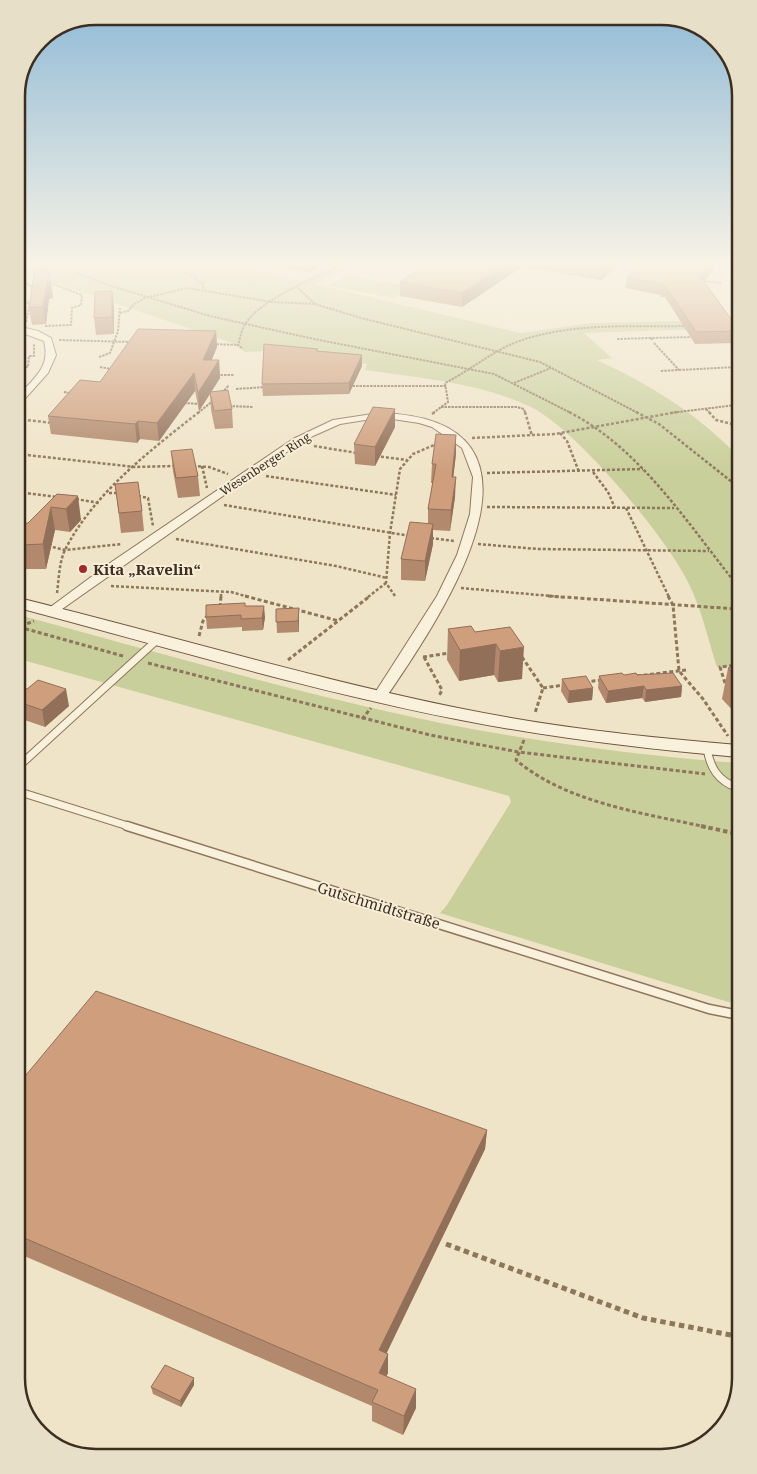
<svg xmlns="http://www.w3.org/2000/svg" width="757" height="1474" font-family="'Noto Serif',serif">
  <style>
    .green { fill: #c9cf9b }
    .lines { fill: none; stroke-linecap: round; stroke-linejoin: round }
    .lane-far1-casing { stroke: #8d765c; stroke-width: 9 }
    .lane-casing { stroke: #8d765c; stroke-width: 11 }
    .street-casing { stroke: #8d765c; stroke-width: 2 }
    .secondary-casing { stroke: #6f573f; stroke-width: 2 }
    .path-far4 { stroke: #8d765c; stroke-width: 2; stroke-dasharray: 2.5 1; stroke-linecap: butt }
    .path-far3 { stroke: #8d765c; stroke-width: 2.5; stroke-dasharray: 3 2; stroke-linecap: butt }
    .path-far2 { stroke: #8d765c; stroke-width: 3; stroke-dasharray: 4 2.5; stroke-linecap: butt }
    .path-far1 { stroke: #8d765c; stroke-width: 4; stroke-dasharray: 4.5 3; stroke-linecap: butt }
    .path { stroke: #8d765c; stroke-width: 5; stroke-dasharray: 5.5 4; stroke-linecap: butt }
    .lane-far1 { stroke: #faf1dc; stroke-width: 7 }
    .lane { stroke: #faf1dc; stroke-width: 8 }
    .street { fill: #faf1dc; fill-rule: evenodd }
    .secondary { fill: #faf1dc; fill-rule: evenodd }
    .wall { fill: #b2896c }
    .shaded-wall { fill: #916f58 }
    .building { fill: #cf9f7d; stroke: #916f58 }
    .poi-dot { fill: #9e2a2b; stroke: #f7eed8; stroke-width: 2 }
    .labels { text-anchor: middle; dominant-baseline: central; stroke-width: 4; stroke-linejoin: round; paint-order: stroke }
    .far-street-label { font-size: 12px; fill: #3d2e20; stroke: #f7eed8 }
    .poi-label { font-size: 15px; font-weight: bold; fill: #3d2e20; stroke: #f7eed8; text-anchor: start }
    .street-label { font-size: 15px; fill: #3d2e20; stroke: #f7eed8 }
    .rim { fill: none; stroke: #3d2e20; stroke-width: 2.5 }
  </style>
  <rect width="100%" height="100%" fill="#f0e4c8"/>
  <g class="green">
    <path d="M17 265H231L302 281 336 265H353L315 284 521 333 591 323 736 320V328L584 333 612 358 597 360C649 384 696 413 736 454L737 666 717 667C708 640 702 610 689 584 667 538 577 430 531 407 481 383 420 378 365 370L367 364 264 351 245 352 232 343 17 270Z"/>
    <path d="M346 275 411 287 394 298 328 286Z"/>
    <path d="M19 615C169 655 319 700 472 729 561 745 649 756 738 763L739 1003 728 1002 440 913 447 905 511 802 509 796 19 659Z"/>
  </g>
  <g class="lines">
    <defs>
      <g id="lane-far1">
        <path d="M707 748C710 768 718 781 738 788"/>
        <path d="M19 766 158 639"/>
        <path d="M20 792 131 827"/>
      </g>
      <path id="lane" d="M127 826 709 1009 739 1015"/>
      <g id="street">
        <path d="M736 270V289L732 287V272Z"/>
        <path d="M17 326 38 331 51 338 56 355 48 373 21 403 18 404V396C34 378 51 367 44 341L17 331Z"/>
        <path d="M379 413C576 418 442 616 385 699H375L373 696 437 596 457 555 470 514 473 477 462 448 432 427 419 423 393 419 365 420 340 424 313 436 274 460 55 614H47L45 611 110 563 293 439 333 420Z"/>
      </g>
      <path id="secondary" d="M19 598C165 634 310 678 458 708 550 727 644 737 738 745V757C645 749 553 738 461 720 312 691 166 647 19 608Z"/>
    </defs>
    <use href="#lane-far1" class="lane-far1-casing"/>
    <use href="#lane" class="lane-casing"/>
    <use href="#street" class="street-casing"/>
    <use href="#secondary" class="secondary-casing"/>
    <g class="path-far4">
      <path d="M58 265 108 285 210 316 314 339 494 374 571 413"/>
      <path d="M176 265 203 284 204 290"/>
      <path d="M17 279 30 285 34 293"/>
      <path d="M701 281 721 283"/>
      <path d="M298 288 315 304"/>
      <path d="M17 299 29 303"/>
      <path d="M120 313 128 311 134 304 145 298 187 288 272 302 315 304 361 318 540 362 638 413"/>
      <path d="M26 322 31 299"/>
      <path d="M45 326 71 325 72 308 81 305 82 295 48 282"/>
      <path d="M617 339 651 338"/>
      <path d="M59 340 132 342"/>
      <path d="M652 340 651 338 693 337"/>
      <path d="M654 343 679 370 660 371"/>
      <path d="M213 344 238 345"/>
      <path d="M242 348 238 345C240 339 241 332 244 326 259 299 314 279 342 265"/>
      <path d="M99 357 110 353 118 331 120 308"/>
      <path d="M100 367 111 369"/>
      <path d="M679 370 736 367"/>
      <path d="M217 375H234"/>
      <path d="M18 379 20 372H24V367H28L29 356H34V344"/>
      <path d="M514 383 551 368"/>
      <path d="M349 386H446"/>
      <path d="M236 389 266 387"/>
      <path d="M64 392 73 394"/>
      <path d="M222 393 229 385"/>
      <path d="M184 403 200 404"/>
      <path d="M229 406 253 407"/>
      <path d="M441 407H517L524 409 525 413"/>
      <path d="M706 409 710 413"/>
      <path d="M198 413 214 400"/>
      <path d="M433 413 448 402 445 383C469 371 490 353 514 343 568 322 631 327 688 326"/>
      <path d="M670 413 736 405"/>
    </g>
    <g class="path-far3">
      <path d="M525 412 532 436"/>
      <path d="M569 412C641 449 687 523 737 585"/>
      <path d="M636 412 659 424 737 486"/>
      <path d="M709 412 716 420 736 425"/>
      <path d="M432 414 435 412"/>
      <path d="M18 419 53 423"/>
      <path d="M560 433 567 441 579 472"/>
      <path d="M472 438 555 434 677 412"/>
      <path d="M314 446 357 453"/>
      <path d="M18 454 135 467 174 466"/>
      <path d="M376 456 407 460"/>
      <path d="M193 466 209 467 228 474"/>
      <path d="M202 466 207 488"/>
      <path d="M593 472 608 492 615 508"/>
      <path d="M487 473 643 469"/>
      <path d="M266 476 396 495"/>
      <path d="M18 492 57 497"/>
      <path d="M109 493H120"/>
      <path d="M138 496 148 498 153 526"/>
      <path d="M76 499 99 503"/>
      <path d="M224 505 410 536"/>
      <path d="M487 507 674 508"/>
      <path d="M626 508 669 597"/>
      <path d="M431 538 454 541"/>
      <path d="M176 539 336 566 387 578"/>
      <path d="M478 544 538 549 709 551"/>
      <path d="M48 546 65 550 122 544"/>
      <path d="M111 586 231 592 249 597"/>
      <path d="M461 588 562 597"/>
      <path d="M57 593C59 578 59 561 66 548 95 492 151 450 199 412"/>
      <path d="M395 596 386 583 390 533 400 469 413 454 439 443"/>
      <path d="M221 597V592"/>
      <path d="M368 597 386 583"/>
    </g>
    <g class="path-far2">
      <path d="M245 596 339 621"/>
      <path d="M548 596 737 609"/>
      <path d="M668 596 673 605 679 671 703 699 728 736"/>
      <path d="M220 607 221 596"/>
      <path d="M21 626 34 621"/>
      <path d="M19 627 123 656"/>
      <path d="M199 636 203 621 208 615"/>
      <path d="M423 657 449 653"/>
      <path d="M424 657 442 690 439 696"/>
      <path d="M522 657 543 688 535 713"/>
      <path d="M288 660 370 596"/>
      <path d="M148 663 430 735 518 752 705 774"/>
      <path d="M637 676 686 670"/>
      <path d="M585 682 601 680"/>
      <path d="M725 683 720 667 737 665"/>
      <path d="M543 688 564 685"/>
      <path d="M362 719 371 708"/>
      <path d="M524 740 516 760C567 803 643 813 706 827"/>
    </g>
    <path class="path-far1" d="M701 826 738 834"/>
    <path class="path" d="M446 1244 643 1318 741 1337"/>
    <use href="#lane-far1" class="lane-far1"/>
    <use href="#lane" class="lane"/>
    <use href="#street" class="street"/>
    <use href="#secondary" class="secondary"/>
  </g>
  <g class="wall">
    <path d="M265 265H321L310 272Z"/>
    <path d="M413 265H619L601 280 522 267 462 307 400 296V282L423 267Z"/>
    <path d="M713 270 704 282 736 326V343L695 344 665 297H660V295L626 288 627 277Z"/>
    <path d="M51 282 53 298 49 299 46 324 32 325 29 308Z"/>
    <path d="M114 307V334L96 335 94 318Z"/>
    <path d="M17 324 26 341 25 357H21L20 368H18Z"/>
    <path d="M216 331 217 347 211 360H219L220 378 211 392 232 409 233 428 215 429 211 410 210 394 199 411 195 391 159 441 140 439 137 443 51 434 48 416 100 382Z"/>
    <path d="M318 351 362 355V366L349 394 263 396 262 384Z"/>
    <path d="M395 427 375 466 355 464 354 444Z"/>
    <path d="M171 451 198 476 200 496 178 498 173 471Z"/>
    <path d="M456 454 453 477 455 497 450 531 433 530V544L425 581 401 580V559L428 523V509L433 483H431L432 464Z"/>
    <path d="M115 484 142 511 144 531 121 533Z"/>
    <path d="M57 494 81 520 70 532 55 530 46 569H24L23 564H19L18 524 28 523Z"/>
    <path d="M245 606 265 617 263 630 242 631V627L207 629 206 617Z"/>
    <path d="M276 609 299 619V632L277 633Z"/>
    <path d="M510 627 522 679 498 682 494 675 459 681 447 660 448 629 475 632Z"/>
    <path d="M737 666 738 716 722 699 728 668Z"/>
    <path d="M624 675H637L682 686 681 697 645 702 642 698 606 703 598 688 599 676Z"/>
    <path d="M562 679 593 688 592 700 568 703 561 691Z"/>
    <path d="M19 686 69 706 45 727 19 718Z"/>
    <path d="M21 1081 487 1130 485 1149 386 1353 388 1354V1373L386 1376 416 1408 403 1435 372 1421V1406L22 1255Z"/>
    <path d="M194 1385 181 1407 153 1394 151 1387Z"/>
  </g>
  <g class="shaded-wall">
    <path d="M309 265H321L310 272Z"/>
    <path d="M504 265H522V267L462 307V293Z"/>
    <path d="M603 265H619L601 280 602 266Z"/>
    <path d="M710 265H714L713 270 698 290 699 280Z"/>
    <path d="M47 282H51L53 298 49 299 46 324 43 307Z"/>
    <path d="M112 291 114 307V334L112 317Z"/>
    <path d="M24 324 26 341 25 357H21L20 368 18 354V340Z"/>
    <path d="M216 331 217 347 205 377 203 360Z"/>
    <path d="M362 355V366L349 394V383Z"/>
    <path d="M219 360 220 378 199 411 198 393Z"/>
    <path d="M194 373 195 391 159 441 157 423Z"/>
    <path d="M395 409V427L375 466V447Z"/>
    <path d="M138 421 140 439 137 443 135 424Z"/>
    <path d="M456 435V454L451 497 452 477Z"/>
    <path d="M456 477 455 497 450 531 451 510Z"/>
    <path d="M78 496 81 520 70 532 66 509Z"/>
    <path d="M51 507 55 530 46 569 43 544Z"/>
    <path d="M433 524V544L425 581V561Z"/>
    <path d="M264 606 265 617 263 630 262 618Z"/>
    <path d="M299 608V632L298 621Z"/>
    <path d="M496 644 494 675 459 681 460 650Z"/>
    <path d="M524 647 522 679 498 682 500 651Z"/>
    <path d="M644 686 642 698 606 703 608 691Z"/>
    <path d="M682 686 681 697 645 702 646 690Z"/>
    <path d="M593 688 592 700 568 703 569 691Z"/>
    <path d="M66 689 69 706 45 727 42 710Z"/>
    <path d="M487 1130 485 1149 379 1369V1350Z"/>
    <path d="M388 1354V1373L379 1392V1373Z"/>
    <path d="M194 1378V1385L181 1407 180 1401Z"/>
    <path d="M416 1389V1408L403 1435 404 1416Z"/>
  </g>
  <g class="building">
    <path d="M426 265H504L462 293 400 282Z"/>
    <path d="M635 265H710L699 280H703L736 326V331L696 332 666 287 661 286 663 284 627 277Z"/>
    <path d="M47 267 51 282H47L43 307 29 308 35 268Z"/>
    <path d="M112 291V317L94 318 95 292Z"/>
    <path d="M17 324H24L22 340H18V347Z"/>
    <path d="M138 329 216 331 203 360H219L198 393 194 373 157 423 138 421 135 424 48 416 80 380 100 382Z"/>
    <path d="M264 344 318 349 316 351 362 355 349 383 262 384Z"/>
    <path d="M228 390 232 409 214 411 210 392Z"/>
    <path d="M373 407 395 409 375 447 354 444Z"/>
    <path d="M436 434 456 435 452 477H456L451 510 428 509 436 464H432Z"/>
    <path d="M192 449 198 476 176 478 171 451Z"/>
    <path d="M138 482 142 511 119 513 115 484Z"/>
    <path d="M57 494 78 496 66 509 51 507 43 544 20 545 21 540H18V524L28 523Z"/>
    <path d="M410 522 433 524 425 561 401 559Z"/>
    <path d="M245 603V606H264L262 618 241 619V615L206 617V605Z"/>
    <path d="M299 608 298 621 276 622V609Z"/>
    <path d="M471 626 475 632 510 627 524 647 500 651 496 644 460 650 448 629Z"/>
    <path d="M737 666V678L728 668Z"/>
    <path d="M622 673 624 675 636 673 637 675 673 673 682 686 646 690 644 686 608 691 599 676Z"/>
    <path d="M586 676 593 688 569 691 562 679Z"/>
    <path d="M38 680 66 689 42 710 19 702V686L27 689Z"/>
    <path d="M96 991 487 1130 379 1350 388 1354 379 1373 416 1389 404 1416 372 1402 378 1390 22 1237 21 1081Z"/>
    <path d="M165 1365 194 1378 180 1401 151 1387Z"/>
  </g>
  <linearGradient id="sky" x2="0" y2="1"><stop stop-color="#8fbad6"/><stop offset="0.56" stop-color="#f8f3e6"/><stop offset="1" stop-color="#f8f3e6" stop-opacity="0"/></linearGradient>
  <rect width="757" height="472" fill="url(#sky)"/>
  <circle class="poi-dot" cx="83" cy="569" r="5"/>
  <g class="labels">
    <g class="far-street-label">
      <text transform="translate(265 464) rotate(-33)">Wesenberger Ring</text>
    </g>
    <g class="poi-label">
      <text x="93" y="569">Kita „Ravelin“</text>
    </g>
    <g class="street-label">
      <text transform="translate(379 905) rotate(17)">Gutschmidtstraße</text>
    </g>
  </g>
  <path d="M0 0H757V1474H0ZM96 25H661A71 71 0 0 1 732 96V1378A71 71 0 0 1 661 1449H96A71 71 0 0 1 25 1378V96A71 71 0 0 1 96 25Z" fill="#e8dfc9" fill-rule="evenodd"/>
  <path class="rim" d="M96 25H661A71 71 0 0 1 732 96V1378A71 71 0 0 1 661 1449H96A71 71 0 0 1 25 1378V96A71 71 0 0 1 96 25Z"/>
</svg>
